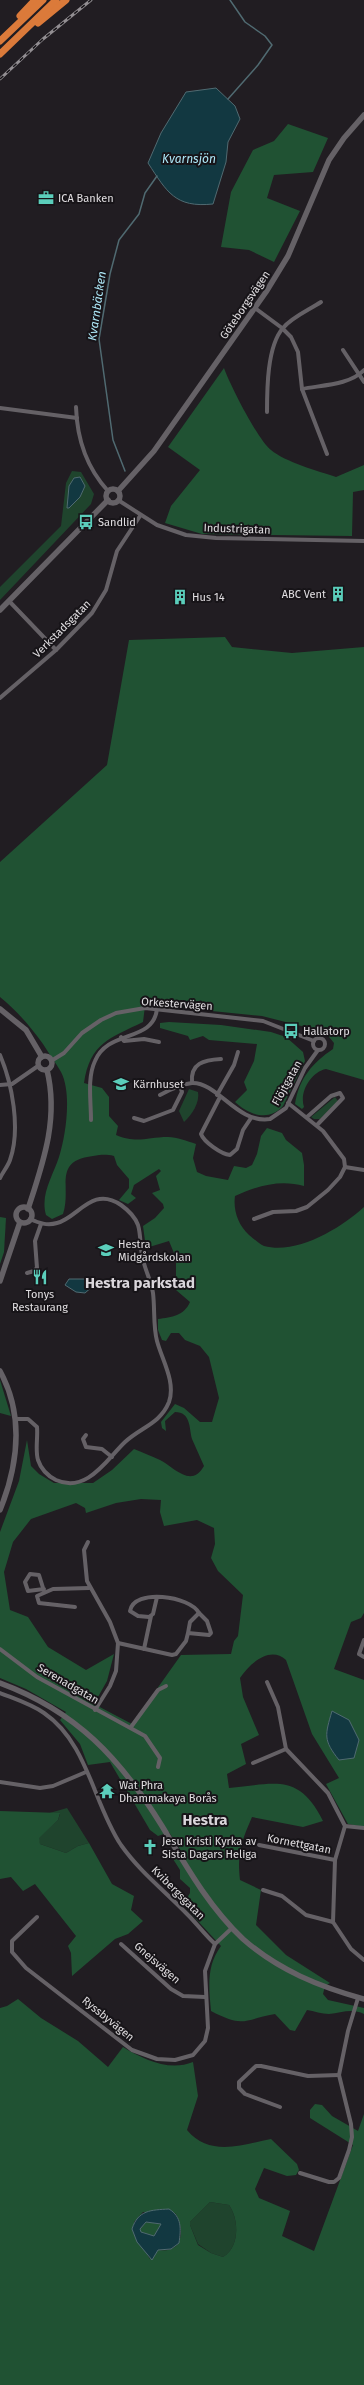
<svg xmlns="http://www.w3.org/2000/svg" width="364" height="2385" font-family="'Fira Sans',sans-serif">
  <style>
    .green { fill: #1f442d }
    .forest { fill: #205233; fill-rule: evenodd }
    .water { fill: #123841; stroke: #506a71; fill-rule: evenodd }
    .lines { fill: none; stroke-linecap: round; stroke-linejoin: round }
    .stream { stroke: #506a71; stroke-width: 1.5 }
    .street { stroke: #656166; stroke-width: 4 }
    .secondary { stroke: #656166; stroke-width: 5.5 }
    .highway { stroke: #db7a3a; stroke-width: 7 }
    .rail-casing { stroke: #928e92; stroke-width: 3 }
    .rail { stroke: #171418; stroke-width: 1.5; stroke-dasharray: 4.5; stroke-linecap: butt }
    .labels { text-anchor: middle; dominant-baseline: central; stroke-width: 4; stroke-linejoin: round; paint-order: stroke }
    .poi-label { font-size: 11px; fill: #e1dee1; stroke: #171418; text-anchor: start }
    .street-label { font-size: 11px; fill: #e1dee1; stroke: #171418 }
    .water-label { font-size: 12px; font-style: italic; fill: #ade7f7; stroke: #171418 }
    .district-label { font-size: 15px; font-weight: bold; fill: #dad6db; stroke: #171418 }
  </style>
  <rect width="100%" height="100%" fill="#211d22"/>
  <g class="green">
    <path d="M72 471 81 472 94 494 91 504 0 600V587L61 526 66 483Z"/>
    <path d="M189 1089 198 1092C200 1102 192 1115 184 1122L179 1111Z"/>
    <path d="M335 1097 338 1101 320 1119H314L311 1117Z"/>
    <path d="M67 1808 89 1843 78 1846 66 1853 40 1844 38 1838 58 1820 60 1814H46Z"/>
    <path d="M210 2202 229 2205C239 2219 240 2247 223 2257L211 2253 198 2244 190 2225V2222Z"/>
  </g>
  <g class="forest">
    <path d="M288 124 328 138 313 172 274 175 267 198 300 211 274 262 249 250 221 247 231 192 253 150 274 141Z"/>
    <path d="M224 368C230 385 258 440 271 450 285 462 318 471 336 477L364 465V490L353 492 352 536 202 534 165 523 171 506 200 470 168 447Z"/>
    <path d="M225 637 232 647 292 653 364 647V1080L326 1069C311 1072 299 1092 304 1107L302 1109 295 1104C299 1079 312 1063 333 1049L334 1043 325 1032 262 1016 153 1005 145 1006 143 1022C110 1038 90 1043 84 1083L102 1088 109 1097V1116L118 1126 116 1135C137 1144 147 1137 168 1137 177 1137 187 1141 196 1144L193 1158 197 1172 206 1176 228 1180 234 1166 246 1168 252 1165 257 1154 261 1136 267 1128 282 1133 286 1140 302 1153 304 1165V1186C280 1179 257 1186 235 1196 233 1210 238 1225 249 1235 253 1238 259 1244 264 1246 297 1255 341 1228 364 1207V1613L361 1618 351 1622 334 1669 364 1680V1827L348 1824 326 1784 339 1778 312 1734 286 1660C270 1645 249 1664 240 1678L243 1697 259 1735 241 1744 246 1764 227 1774 229 1788C274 1784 299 1772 323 1821L303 1827 252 1817C241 1843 237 1852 240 1880L261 1890 256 1925 286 1955 330 1983 325 1986 323 1994 328 2000 364 2008V2014C352 2008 341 2013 329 2014 322 2014 314 2011 307 2010L295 2031 290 2030 275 2014C242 2020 244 2028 211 2011 209 1988 206 1966 221 1946L183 1905 190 1893V1888L180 1879V1870L173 1859 181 1851 169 1832 158 1836 150 1830 110 1762 88 1765 80 1744 60 1720 66 1712 26 1689 0 1678V1532L19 1481 27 1440 31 1466 39 1474 54 1483H93L112 1470 134 1449C142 1452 151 1456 160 1460 174 1467 191 1489 204 1466 200 1457 196 1448 192 1439 189 1428 191 1412 175 1412L165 1421 166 1431 162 1428 161 1422 175 1404 184 1408 200 1422H212L219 1398 209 1357 200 1346 185 1340 179 1333H171L166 1341 162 1340 158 1330V1319C172 1317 184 1316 190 1302L176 1290V1258L169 1241 146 1248 143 1226 155 1218 164 1208 163 1204 152 1193 160 1190 156 1176 161 1171 159 1169 134 1185 131 1194 136 1198 128 1204 119 1200 129 1188V1179L117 1165 114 1156C105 1154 101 1155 93 1156 52 1161 72 1187 63 1214L52 1219 46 1215C40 1194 53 1176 59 1157 66 1135 72 1093 61 1072 56 1063 49 1054 43 1044 30 1026 17 1011 0 997V862L107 765 129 640ZM141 1499 161 1500 160 1512 164 1526 197 1520 214 1528 215 1544 211 1558 218 1571 243 1595 238 1636 234 1641 231 1654 181 1655 132 1724 94 1704 107 1681 114 1654 86 1670 48 1647 28 1617 10 1610 4 1572 13 1542 31 1519 76 1503 85 1508 86 1513 116 1503Z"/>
    <path d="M169 1022 221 1025 271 1032 286 1037 303 1052 305 1061 283 1106C269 1122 249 1115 235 1102L247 1090 244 1082 254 1061 257 1044 209 1040 203 1036 190 1040 188 1036 160 1028V1023Z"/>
    <path d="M0 1217 6 1218 4 1252 0 1264Z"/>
    <path d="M0 1380 11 1416 0 1413Z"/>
    <path d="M0 1811 60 1813 58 1820 39 1838 40 1844 66 1853 78 1846 89 1843 112 1884 134 1896 131 1910 143 1921 128 1934 115 1939 72 1976 71 1953 68 1946 76 1936 35 1884 23 1891 11 1877 0 1879Z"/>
    <path d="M18 1999 41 2018 78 2041 108 2067 123 2047C143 2059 169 2072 193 2062L198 2096 187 2130C209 2157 242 2145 271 2139L297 2164 299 2170 296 2175 287 2176 264 2168 255 2189 259 2198 290 2211 282 2236 314 2251 353 2145 310 2118V2110L315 2104 322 2105 332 2116 358 2131 364 2114V2385H0V2008L7 2006ZM210 2202 229 2205C239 2219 240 2247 223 2257L211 2253 198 2245 190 2225V2222ZM143 2212 175 2213C182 2223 185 2244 171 2249 167 2251 162 2250 158 2250L150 2259 145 2251 134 2222Z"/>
    <path d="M146 2222 161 2224 154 2236 141 2232 140 2229Z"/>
  </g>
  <g class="water">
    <path d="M216 88 235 106 240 119 228 142 226 162 213 204C175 208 167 192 148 163L161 133 186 92Z"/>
    <path d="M80 477 85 486 80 497 69 508H67L69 486 74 478Z"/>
    <path d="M69 1279H87L93 1286 85 1293 76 1292 65 1285Z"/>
    <path d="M332 1711 349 1720 359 1740 354 1758 339 1760C323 1740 325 1735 332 1711Z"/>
    <path d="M169 2209C182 2217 181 2229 179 2243L171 2249 158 2250 152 2260 137 2242 132 2229C138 2210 151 2210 169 2209ZM146 2222 161 2224 154 2236 141 2232 140 2229Z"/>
  </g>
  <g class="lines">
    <g class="stream">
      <path d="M228 99 258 65 272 45 265 36 245 22 230 0"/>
      <path d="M125 471 113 440 99 339 110 274 119 240 139 214 145 193 157 176"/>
    </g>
    <g class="street">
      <path d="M255 308 282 328 291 337 298 352 302 389 327 454"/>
      <path d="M343 350 364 382"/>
      <path d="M302 389C322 385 350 385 364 370"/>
      <path d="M76 407C77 439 86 467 108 491"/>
      <path d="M0 408 77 418"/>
      <path d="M267 412C267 390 267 346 283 328 292 317 309 310 321 302"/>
      <path d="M118 500 157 525 186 535 216 538 364 541"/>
      <path d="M9 601 56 650"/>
      <path d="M0 698 56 650 92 613 106 590 117 551 140 516"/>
      <path d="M121 1037 124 1041 144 1039 159 1042"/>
      <circle cx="319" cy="1044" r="6"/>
      <path d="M0 1055C12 1083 21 1129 10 1160 8 1166 3 1172 0 1178"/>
      <path d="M51 1061 64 1053 82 1033 101 1020 116 1013 145 1008 263 1021 314 1041"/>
      <path d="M192 1083C190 1063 204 1060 221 1059"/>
      <path d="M0 1085 12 1084 38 1066"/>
      <path d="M160 1095C169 1090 181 1084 192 1083 218 1082 237 1124 270 1119L286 1108 305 1068 318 1050"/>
      <path d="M217 1095 234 1065 238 1052"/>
      <path d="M220 1097 201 1134C204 1142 221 1154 230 1155L237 1149 243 1130 251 1118"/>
      <path d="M307 1117 331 1096 340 1093 343 1098 317 1125"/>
      <path d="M134 1118 144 1121 173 1110 182 1092 180 1086"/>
      <path d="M91 1120C91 1101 87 1078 95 1061 108 1029 153 1043 157 1009"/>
      <path d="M345 1167 364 1170"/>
      <path d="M254 1219 273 1212 296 1211 307 1207 328 1190 340 1177 345 1167 344 1159 323 1131 288 1103"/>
      <path d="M27 1273 34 1271 37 1268 35 1241 41 1224"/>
      <path d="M16 1419H28L37 1427C38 1438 35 1450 38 1460 41 1469 48 1476 56 1480 87 1494 107 1459 125 1442 141 1427 160 1424 169 1402 176 1382 162 1360 157 1341 153 1326 155 1309 153 1293 151 1280 144 1268 142 1255 140 1246 141 1235 138 1225 135 1217 128 1210 121 1205 92 1185 78 1218 57 1223 47 1226 39 1223 30 1219"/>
      <path d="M86 1435 83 1439 86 1447 102 1449 112 1457"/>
      <path d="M88 1542 84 1550 87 1581 110 1622 118 1643 116 1671 110 1686 95 1710"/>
      <path d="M44 1589 28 1591 25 1582 30 1574 39 1575 44 1591"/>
      <path d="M157 1597 153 1614 149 1617 138 1616 130 1611C134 1588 190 1596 199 1613"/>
      <path d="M75 1607 39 1603 37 1596 53 1589 89 1588"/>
      <path d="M364 1640 359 1654 364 1657"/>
      <path d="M118 1643 172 1655 176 1654 186 1641 188 1633 209 1635 211 1633 207 1621 199 1613 190 1622 188 1633"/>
      <path d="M0 1649 37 1677 145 1736 160 1758 158 1767"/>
      <path d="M144 1649 151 1616"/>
      <path d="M267 1682 278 1707 286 1749 328 1793 345 1826 364 1828"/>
      <path d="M0 1693C15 1699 31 1704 44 1713 88 1743 93 1803 121 1845 140 1872 166 1892 188 1915 197 1924 205 1935 215 1944"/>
      <path d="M131 1727 158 1690 166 1686"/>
      <path d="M253 1763 286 1749"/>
      <path d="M0 1782 40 1788 53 1786 86 1772"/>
      <path d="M345 1826 335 1860 333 1922 351 1949 364 1960"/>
      <path d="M259 1845 335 1860"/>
      <path d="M263 1890 282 1896 306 1915 333 1922"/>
      <path d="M37 1917 12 1941V1952L26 1968 132 2050 157 2059 175 2060 193 2055 205 2041 208 2028 205 1971 215 1944 232 1928"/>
      <path d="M121 1944 171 1989 183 1996 205 1997"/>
      <path d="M280 2107 245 2094 239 2088V2082L256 2066H261L308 2076 339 2075"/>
      <path d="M300 2173 329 2182H334L339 2178 349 2150 352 2137 351 2124 339 2075 348 2031 358 1998"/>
    </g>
    <g class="secondary">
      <circle cx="113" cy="496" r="7"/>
      <path d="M118 491 154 451 266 292 288 256 329 160 344 138 364 115"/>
      <path d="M0 610 108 500"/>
      <path d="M0 1009 26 1030 42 1057"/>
      <circle cx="45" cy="1063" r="7"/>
      <circle cx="24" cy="1215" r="8"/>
      <path d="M28 1209C43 1163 59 1119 47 1070"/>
      <path d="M0 1281 20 1222"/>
      <path d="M0 1371C24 1415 18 1465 0 1510"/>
      <path d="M0 1683C76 1711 120 1758 162 1826 186 1866 209 1907 243 1939 278 1970 320 1987 364 1999"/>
    </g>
    <g class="highway">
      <path d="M20 16 35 0"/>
      <path d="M38 23 66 0"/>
      <path d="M0 41 43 0"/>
      <path d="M0 54 56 0"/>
    </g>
    <defs>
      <path id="rail" d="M0 79 43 39 91 0"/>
    </defs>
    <use href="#rail" class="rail-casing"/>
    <use href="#rail" class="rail"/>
  </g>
  <defs>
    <symbol id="office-bare" viewBox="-9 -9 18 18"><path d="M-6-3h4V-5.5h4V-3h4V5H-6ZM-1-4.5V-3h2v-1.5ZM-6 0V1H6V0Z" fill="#5bcebb" stroke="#171418" stroke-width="2.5" paint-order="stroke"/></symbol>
    <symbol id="bus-bare" viewBox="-9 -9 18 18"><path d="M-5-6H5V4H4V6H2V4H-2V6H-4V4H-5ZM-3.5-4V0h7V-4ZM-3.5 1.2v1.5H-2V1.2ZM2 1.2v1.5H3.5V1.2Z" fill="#5bcebb" stroke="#171418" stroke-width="2.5" paint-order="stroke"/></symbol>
    <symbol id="building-bare" viewBox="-9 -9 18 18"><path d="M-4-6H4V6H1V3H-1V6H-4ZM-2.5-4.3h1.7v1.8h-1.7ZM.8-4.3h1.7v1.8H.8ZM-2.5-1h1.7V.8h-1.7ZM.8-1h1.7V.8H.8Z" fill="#5bcebb" stroke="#171418" stroke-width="2.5" paint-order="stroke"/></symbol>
    <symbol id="school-bare" viewBox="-9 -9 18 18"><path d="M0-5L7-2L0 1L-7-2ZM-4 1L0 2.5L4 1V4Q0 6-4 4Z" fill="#5bcebb" stroke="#171418" stroke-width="2.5" paint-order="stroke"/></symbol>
    <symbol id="restaurant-bare" viewBox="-9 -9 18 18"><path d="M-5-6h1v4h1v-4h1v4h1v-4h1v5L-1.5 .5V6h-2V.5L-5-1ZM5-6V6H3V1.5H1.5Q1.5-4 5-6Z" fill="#5bcebb" stroke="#171418" stroke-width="2.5" paint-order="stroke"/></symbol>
    <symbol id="temple-bare" viewBox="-9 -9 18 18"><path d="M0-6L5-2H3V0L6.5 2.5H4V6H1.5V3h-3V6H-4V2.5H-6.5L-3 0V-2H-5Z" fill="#5bcebb" stroke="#171418" stroke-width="2.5" paint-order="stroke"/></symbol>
    <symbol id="church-bare" viewBox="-9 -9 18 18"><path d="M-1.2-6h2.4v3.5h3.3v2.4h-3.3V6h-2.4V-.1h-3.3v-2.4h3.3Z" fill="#5bcebb" stroke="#171418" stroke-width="2.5" paint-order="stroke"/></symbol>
  </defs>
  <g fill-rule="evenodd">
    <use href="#office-bare" x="35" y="187" width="22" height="22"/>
    <use href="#bus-bare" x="75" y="511" width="22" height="22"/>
    <use href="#building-bare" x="327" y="583" width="22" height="22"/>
    <use href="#building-bare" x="169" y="586" width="22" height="22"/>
    <use href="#bus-bare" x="280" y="1020" width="22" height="22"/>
    <use href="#school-bare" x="110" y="1073" width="22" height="22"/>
    <use href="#school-bare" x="95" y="1239" width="22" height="22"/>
    <use href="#restaurant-bare" x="29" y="1266" width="22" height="22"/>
    <use href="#temple-bare" x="96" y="1780" width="22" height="22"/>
    <use href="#church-bare" x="139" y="1836" width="22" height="22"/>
  </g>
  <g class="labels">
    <g class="poi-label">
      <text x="58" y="198">ICA Banken</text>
      <text x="98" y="522">Sandlid</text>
      <text x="326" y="594" text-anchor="end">ABC Vent</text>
      <text x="192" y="597">Hus 14</text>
      <text x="303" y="1031">Hallatorp</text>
      <text x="133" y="1084">Kärnhuset</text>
      <text x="118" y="1244">Hestra<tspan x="118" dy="13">Midgårdskolan</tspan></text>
      <text x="40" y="1294" text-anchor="middle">Tonys<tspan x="40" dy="13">Restaurang</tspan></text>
      <text x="119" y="1785">Wat Phra<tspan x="119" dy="13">Dhammakaya Borås</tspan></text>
      <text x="162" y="1841">Jesu Kristi Kyrka av<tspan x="162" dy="13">Sista Dagars Heliga</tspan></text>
    </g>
    <g class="street-label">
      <text transform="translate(245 305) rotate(-56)">Göteborgsvägen</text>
      <text transform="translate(237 529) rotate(2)">Industrigatan</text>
      <text transform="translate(62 629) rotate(-45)">Verkstadsgatan</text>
      <text transform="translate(177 1004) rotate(4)">Orkestervägen</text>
      <text transform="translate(287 1083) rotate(-61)">Flöjtgatan</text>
      <text transform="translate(68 1684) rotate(30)">Serenadgatan</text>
      <text transform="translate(299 1844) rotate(11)">Kornettgatan</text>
      <text transform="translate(178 1893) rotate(45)">Kvibergsgatan</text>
      <text transform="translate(157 1963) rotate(41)">Gnejsvägen</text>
      <text transform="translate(108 2019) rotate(39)">Ryssbyvägen</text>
    </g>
    <g class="water-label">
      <text x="189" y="159">Kvarnsjön</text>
      <text transform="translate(97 306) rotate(-82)">Kvarnbäcken</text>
    </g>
    <g class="district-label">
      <text x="140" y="1283">Hestra parkstad</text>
      <text x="205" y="1820">Hestra</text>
    </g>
  </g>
</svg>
